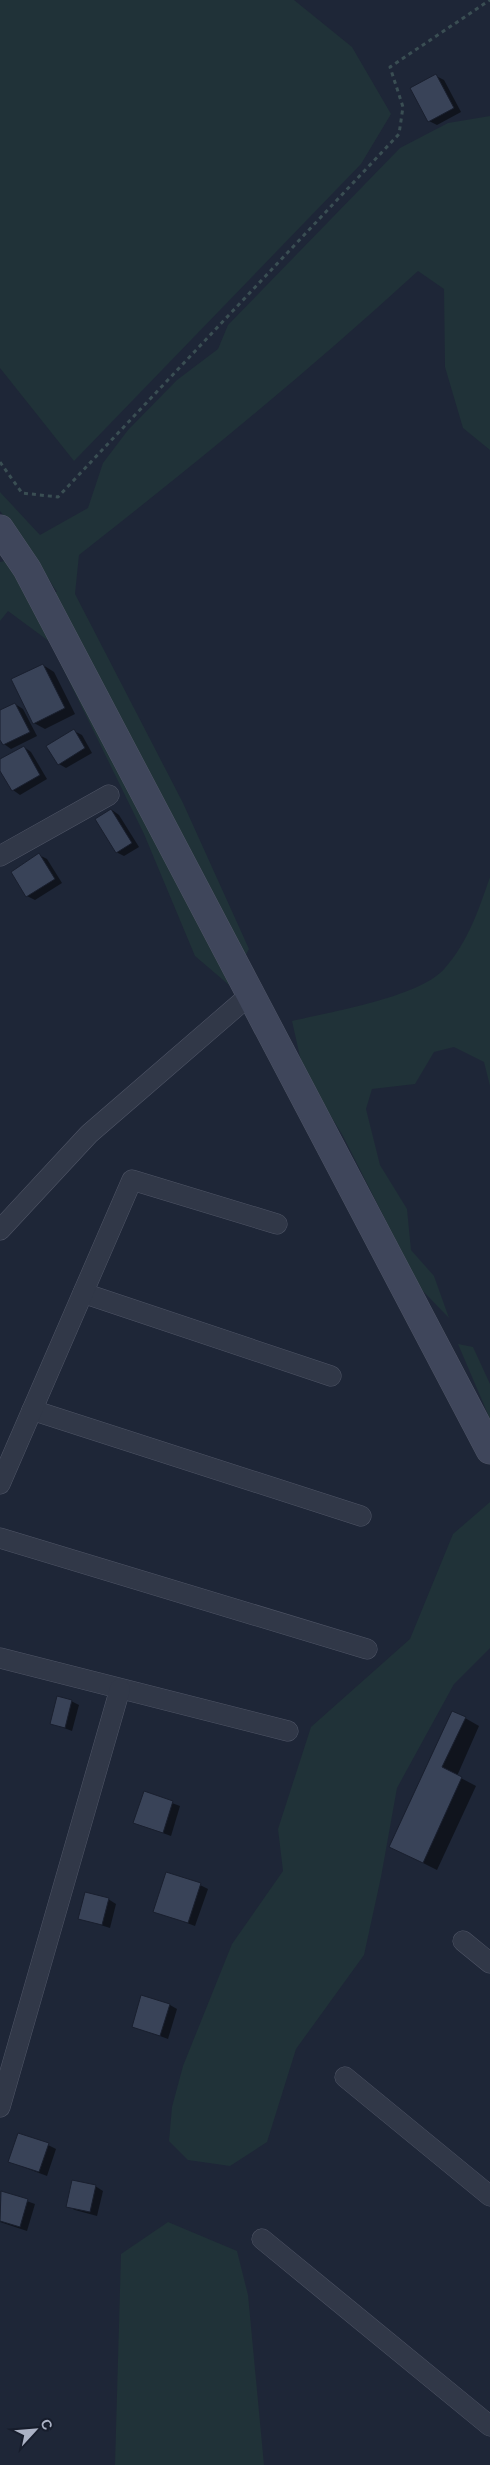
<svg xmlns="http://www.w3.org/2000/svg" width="490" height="2465" font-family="'Work Sans',sans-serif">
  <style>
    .green { fill: #203238 }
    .shadow { fill: #0007 }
    .building { fill: #394358; stroke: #191f2e }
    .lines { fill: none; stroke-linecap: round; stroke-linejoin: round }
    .street-casing { stroke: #4f5566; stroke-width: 21 }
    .secondary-casing { stroke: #4f5566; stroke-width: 29 }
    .path { stroke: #3a4e53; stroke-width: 3; stroke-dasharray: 4 4; stroke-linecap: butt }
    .street { stroke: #313848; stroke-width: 20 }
    .secondary { stroke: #3f465b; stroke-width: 28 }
  </style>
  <rect width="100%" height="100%" fill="#1e2637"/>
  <g class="green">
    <path d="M0 0H294L352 47 391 114 361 164 74 461 0 368Z"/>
    <path d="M490 116V450L463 428 445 367 444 289 418 271C309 371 195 464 79 555L75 594 183 803 249 949 229 985 195 956 144 834 50 642 8 611 0 621V562L9 560 32 594 57 592 19 534 0 511V492L40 535 88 508 103 463 128 430 177 380 218 349 228 325 400 148 448 123Z"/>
    <path d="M490 877V1086L484 1062 454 1047 434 1052 415 1084 372 1089 366 1109 380 1165 407 1209 411 1250 434 1276 449 1318 420 1288 343 1136 303 1070 292 1021C330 1012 421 997 445 968 468 942 479 909 490 877Z"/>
    <path d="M458 1344 473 1347 490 1384V1419Z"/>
    <path d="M490 1502V1648L454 1684 397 1788 381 1877 364 1955 296 2049 267 2142 230 2166 188 2160 169 2141 172 2107 183 2066 232 1944 283 1871 278 1829 311 1727 410 1639 453 1534Z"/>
    <path d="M168 2222 237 2251 248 2295 264 2465H115L121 2254Z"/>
  </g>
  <g class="shadow">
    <path d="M436 76 444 80 461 112 437 125 429 121Z"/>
    <path d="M43 665 54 672 75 714 45 729 34 723Z"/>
    <path d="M15 704 23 709 37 736 11 749 4 744 0 737V712Z"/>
    <path d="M74 731 82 735 92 753 66 768 59 764Z"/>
    <path d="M24 747 31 752 47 779 20 795 13 790 0 768V761Z"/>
    <path d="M112 810 119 815 139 847 124 856 116 852Z"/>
    <path d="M39 855 47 859 62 883 35 900 27 896Z"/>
    <path d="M71 1701 79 1705 72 1731 51 1723Z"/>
    <path d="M465 1718 479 1726 457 1776 476 1786 437 1870 391 1847Z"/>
    <path d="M145 1793 180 1806 171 1836 135 1823Z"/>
    <path d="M200 1885 208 1889 195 1926 155 1911Z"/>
    <path d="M108 1899 116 1904 110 1928 79 1918Z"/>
    <path d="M170 2005 177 2009 168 2039 133 2026Z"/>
    <path d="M48 2145 56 2149 47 2176 10 2162Z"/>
    <path d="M95 2186 103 2191 97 2216 75 2210 67 2206Z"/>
    <path d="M2 2192 35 2204 27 2231 0 2222Z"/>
  </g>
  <g class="building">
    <path d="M436 74 454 108 428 122 410 88Z"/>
    <path d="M43 664 65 708 33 724 11 679Z"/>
    <path d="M15 703 30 732 3 745 0 740V710Z"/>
    <path d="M74 729 85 748 58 765 46 746Z"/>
    <path d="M24 746 40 775 12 791 0 771V759Z"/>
    <path d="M111 809 132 843 116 853 95 819Z"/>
    <path d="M39 853 55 879 26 897 11 872Z"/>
    <path d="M57 1696 72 1700 65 1728 50 1724Z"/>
    <path d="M452 1711 466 1717 442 1767 462 1777 423 1863 389 1847Z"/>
    <path d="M144 1791 173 1801 163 1833 133 1823Z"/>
    <path d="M166 1872 201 1883 188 1923 153 1912Z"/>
    <path d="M85 1892 109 1898 102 1925 78 1919Z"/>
    <path d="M141 1995 170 2004 160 2036 132 2027Z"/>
    <path d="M18 2133 49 2143 39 2172 8 2162Z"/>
    <path d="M72 2180 96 2185 90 2212 66 2207Z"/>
    <path d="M1 2191 28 2199 20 2227 0 2221Z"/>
  </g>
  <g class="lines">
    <defs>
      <g id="street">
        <path d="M0 856 109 795"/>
        <path d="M0 1230 89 1134 251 994"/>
        <path d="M83 1293 331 1376"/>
        <path d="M32 1410 361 1516"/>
        <path d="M0 1484 132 1180 277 1224"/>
        <path d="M0 1538 367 1649"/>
        <path d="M0 1658 288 1731"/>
        <path d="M463 1941 490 1963"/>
        <path d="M345 2077 490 2196"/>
        <path d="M0 2107 120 1689"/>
        <path d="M262 2239 490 2426"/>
      </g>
      <path id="secondary" d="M0 529 27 569 490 1450"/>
    </defs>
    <use href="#street" class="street-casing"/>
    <use href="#secondary" class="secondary-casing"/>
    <path class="path" d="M0 462 22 493 58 497 399 134 403 107 390 67 490 0"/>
    <use href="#street" class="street"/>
    <use href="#secondary" class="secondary"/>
  </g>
  <g transform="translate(35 2430) rotate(64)" stroke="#171d2c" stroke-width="4" paint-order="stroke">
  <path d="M0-4L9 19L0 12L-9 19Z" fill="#abb2c5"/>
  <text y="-8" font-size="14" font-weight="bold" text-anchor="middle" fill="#abb2c5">С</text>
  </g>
</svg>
